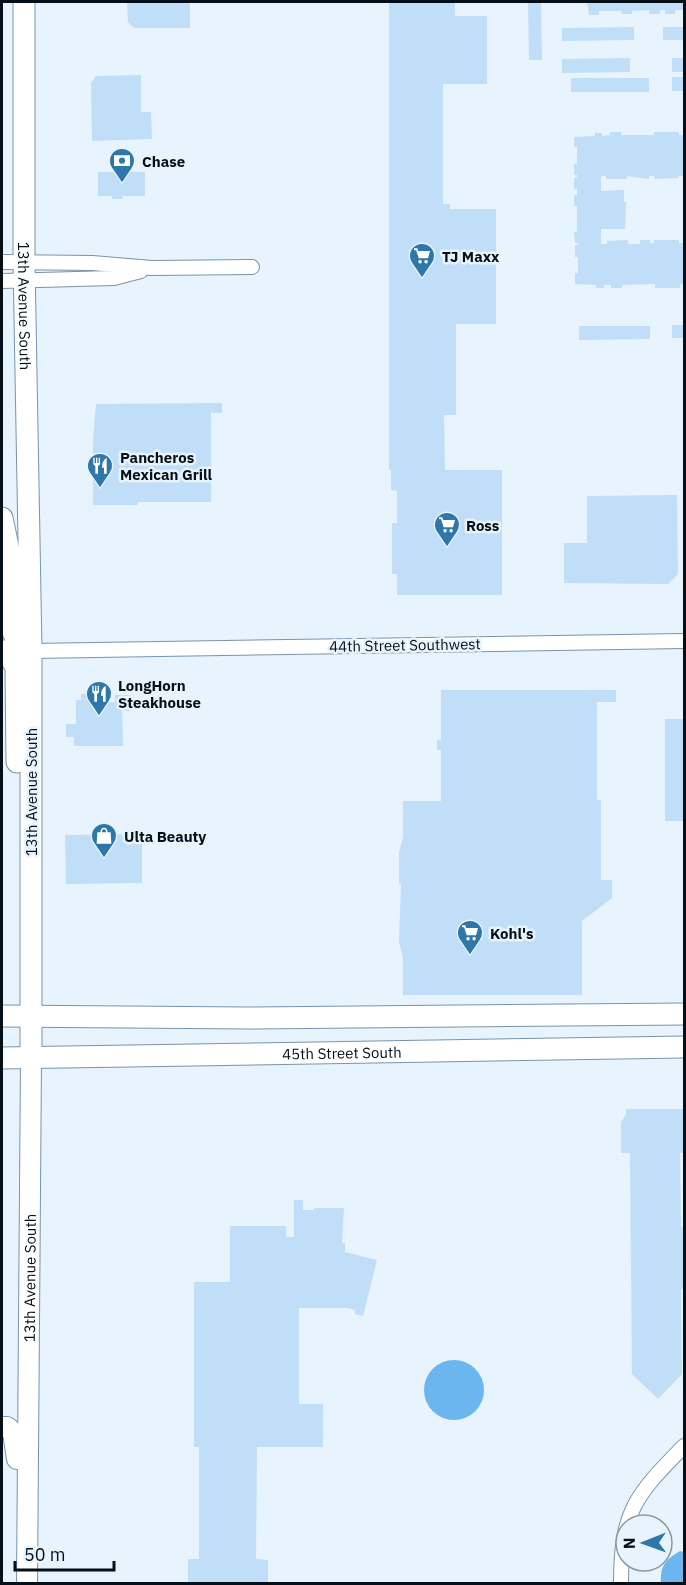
<svg xmlns="http://www.w3.org/2000/svg" width="686" height="1585" font-family="'IBM Plex Sans',sans-serif">
  <style>
    .water { fill: #6bb6ef }
    .building { fill: #c0def7 }
    .lines { fill: none; stroke-linecap: round; stroke-linejoin: round }
    .minor-casing { stroke: #7894ab; stroke-width: 16 }
    .secondary-casing { stroke: #7894ab; stroke-width: 22 }
    .primary-casing { stroke: #7894ab; stroke-width: 23 }
    .minor { stroke: #fff; stroke-width: 14 }
    .secondary { stroke: #fff; stroke-width: 20 }
    .primary { stroke: #fff; stroke-width: 21 }
    .labels { text-anchor: middle; dominant-baseline: central; stroke-width: 5; stroke-linejoin: round; paint-order: stroke }
    .poi-label { font-size: 15px; font-weight: bold; fill: #050f17; stroke: #e7f3fd; text-anchor: start }
    .street-label { font-size: 15px; fill: #050f17; stroke: #e7f3fd }
  </style>
  <rect width="100%" height="100%" fill="#e7f3fd"/>
  <g class="water">
    <circle cx="454" cy="1390" r="30"/>
    <path d="M680 1551 684 1552V1583H661C660 1566 665 1560 680 1551Z"/>
  </g>
  <g class="building">
    <path d="M127 2H190V28H134L128 22Z"/>
    <path d="M389 2H455V16H487V84H443V204H450V209H496V324H456V415H444L445 470H502V595H397V574H392V523H397V491L391 490V470H389Z"/>
    <path d="M528 2H541L542 60H529Z"/>
    <path d="M587 2H684V10H675V14H665V10H660V14H649V10L632 11V14H621L622 11H599V15H589Z"/>
    <path d="M634 27V40L562 41V28Z"/>
    <rect x="663" y="27" width="21" height="13"/>
    <path d="M630 58V72L562 73V59Z"/>
    <rect x="672" y="58" width="12" height="14"/>
    <path d="M141 75V112H151L152 139 92 141 91 83 96 76Z"/>
    <rect x="672" y="77" width="12" height="14"/>
    <rect x="571" y="78" width="78" height="14"/>
    <path d="M610 132H621V135H654V132H679V135H684V176H678V178L654 179V176H649V179L627 176V179H606V176H601V191L624 190V202H626L625 229H601V244H607V241L628 240V244H640V240H650V243H654V240H679V243H684V284H680V288H655V284L622 285V288H611V285H604V288H596V285L575 284V273H578V257H575V245H578V243H575L574 232H577V206H574V195H577V189H574V178L577 177V175H574V164H577V147H574V137L595 136V133H602V136L610 135Z"/>
    <path d="M98 172H145V196H122L123 199H112V196H98Z"/>
    <rect x="672" y="325" width="12" height="13"/>
    <path d="M579 326H650V339L579 340Z"/>
    <path d="M222 403V413H211V502H138V505H93V440L96 404Z"/>
    <path d="M677 495 678 574 668 584 564 583V543H587V496Z"/>
    <path d="M441 690H616V702H597V800H601V880H612V898L582 921V995H403V958L399 942 401 884H399V852L403 837V801H441V750H437V740H441Z"/>
    <path d="M81 694H95V702H115V695H131V711H122L123 746H74V737H66V724H76V700H81Z"/>
    <rect x="665" y="719" width="19" height="102"/>
    <path d="M142 834V883L66 884 65 835Z"/>
    <path d="M626 1109H684V1153H680L681 1227H684V1289H681L682 1374 658 1399 632 1374 630 1153H621V1122L626 1115Z"/>
    <path d="M294 1200H303V1210H314V1208H344L342 1243H345V1252L377 1260 363 1316 355 1314V1310L347 1308H299V1404H323V1447H257L256 1559 268 1560V1584H188V1559H199V1447H194V1282H230V1226H286V1237H294Z"/>
  </g>
  <g class="lines">
    <defs>
      <g id="minor">
        <path d="M2 262 92 263 152 268 252 267"/>
        <path d="M2 281 114 278 141 271"/>
        <path d="M31 651 684 641"/>
        <path d="M621 1584C621 1511 635 1496 684 1446"/>
      </g>
      <g id="secondary">
        <path d="M2 1427H7L13 1432 17 1459"/>
        <path id="s1" d="M27 1584 31 1059"/>
      </g>
      <g id="primary">
        <path id="s2" d="M24 2V262L31 651V1059"/>
        <path d="M2 518 10 556 13 632 18 643 31 651"/>
        <path d="M2 651H6L16 667 17 762"/>
        <path d="M2 1016 248 1018 684 1014"/>
        <path id="s3" d="M2 1058 684 1047"/>
      </g>
    </defs>
    <use href="#minor" class="minor-casing"/>
    <use href="#secondary" class="secondary-casing"/>
    <use href="#primary" class="primary-casing"/>
    <use href="#minor" class="minor"/>
    <use href="#secondary" class="secondary"/>
    <use href="#primary" class="primary"/>
  </g>
  <defs>
    <symbol id="bank-pin" viewBox="-11 -11 22 30"><path d="M0 17L-7.5 6A9.5 9.5 0 1 1 7.5 6Z" fill="#2e77ab" stroke="#e7f3fd"/><path d="M-6-4H6V4H-6ZM0-2.3a2.3 2.3 0 1 0 0 4.6a2.3 2.3 0 1 0 0-4.6Z" fill="#fff"/></symbol>
    <symbol id="supermarket-pin" viewBox="-11 -11 22 30"><path d="M0 17L-7.5 6A9.5 9.5 0 1 1 7.5 6Z" fill="#2e77ab" stroke="#e7f3fd"/><path d="M-6-5.5h2.5l.6 2H6L4.5 2H-2.5L-4.4-4H-6ZM-1.5 3.2a1.3 1.3 0 1 0 .1 0ZM3 3.2a1.3 1.3 0 1 0 .1 0Z" fill="#fff"/></symbol>
    <symbol id="restaurant-pin" viewBox="-11 -11 22 30"><path d="M0 17L-7.5 6A9.5 9.5 0 1 1 7.5 6Z" fill="#2e77ab" stroke="#e7f3fd"/><path d="M-5-6h1v4h1v-4h1v4h1v-4h1v5L-1.5 .5V6h-2V.5L-5-1ZM5-6V6H3V1.5H1.5Q1.5-4 5-6Z" fill="#fff"/></symbol>
    <symbol id="shop-pin" viewBox="-11 -11 22 30"><path d="M0 17L-7.5 6A9.5 9.5 0 1 1 7.5 6Z" fill="#2e77ab" stroke="#e7f3fd"/><path d="M-5-2.5h2.3a2.7 3.5 0 0 1 5.4 0H5L5.5 6h-11ZM-1.5-2.5h3a1.5 2.3 0 0 0-3 0Z" fill="#fff"/></symbol>
  </defs>
  <g fill-rule="evenodd">
    <use href="#bank-pin" x="107" y="146" width="30" height="40"/>
    <use href="#supermarket-pin" x="407" y="241" width="30" height="40"/>
    <use href="#restaurant-pin" x="85" y="451" width="30" height="40"/>
    <use href="#supermarket-pin" x="432" y="510" width="30" height="40"/>
    <use href="#restaurant-pin" x="84" y="679" width="30" height="40"/>
    <use href="#shop-pin" x="89" y="821" width="30" height="40"/>
    <use href="#supermarket-pin" x="455" y="918" width="30" height="40"/>
  </g>
  <g class="labels">
    <g class="poi-label">
      <text x="142" y="161">Chase</text>
      <text x="442" y="256">TJ Maxx</text>
      <text x="120" y="457">Pancheros<tspan x="120" dy="17">Mexican Grill</tspan></text>
      <text x="466" y="525">Ross</text>
      <text x="118" y="685">LongHorn<tspan x="118" dy="17">Steakhouse</tspan></text>
      <text x="124" y="836">Ulta Beauty</text>
      <text x="490" y="933">Kohl's</text>
    </g>
    <g class="street-label">
      <text stroke="none"><textPath href="#s2" startOffset="304">13th Avenue South</textPath></text>
      <text transform="translate(405 645) rotate(-1)">44th Street Southwest</text>
      <text transform="translate(31 792) rotate(-90)">13th Avenue South</text>
      <text stroke="none"><textPath href="#s3" startOffset="340">45th Street South</textPath></text>
      <text stroke="none"><textPath href="#s1" startOffset="306">13th Avenue South</textPath></text>
    </g>
  </g>
  <rect width="686" height="1585" fill="none" stroke="#050f17" stroke-width="6"/>
  <g transform="translate(644 1543) rotate(269)"><circle r="28" fill="#e7f3fd" stroke="#8d98a1" stroke-width="1.5"/>
  <path d="M0-4.5L10 22L0 15L-10 22Z" fill="#2e77ab"/>
  <text y="-9" font-size="16" font-weight="bold" text-anchor="middle" fill="#050f17">N</text>
  </g>
  <path d="M15 1561v9h99v-9" fill="none" stroke="#050f17" stroke-width="3"/>
  <text x="24" y="1561" font-size="18" fill="#050f17" stroke="#e7f3fd" stroke-width="4.5" paint-order="stroke">50 m</text>
</svg>
